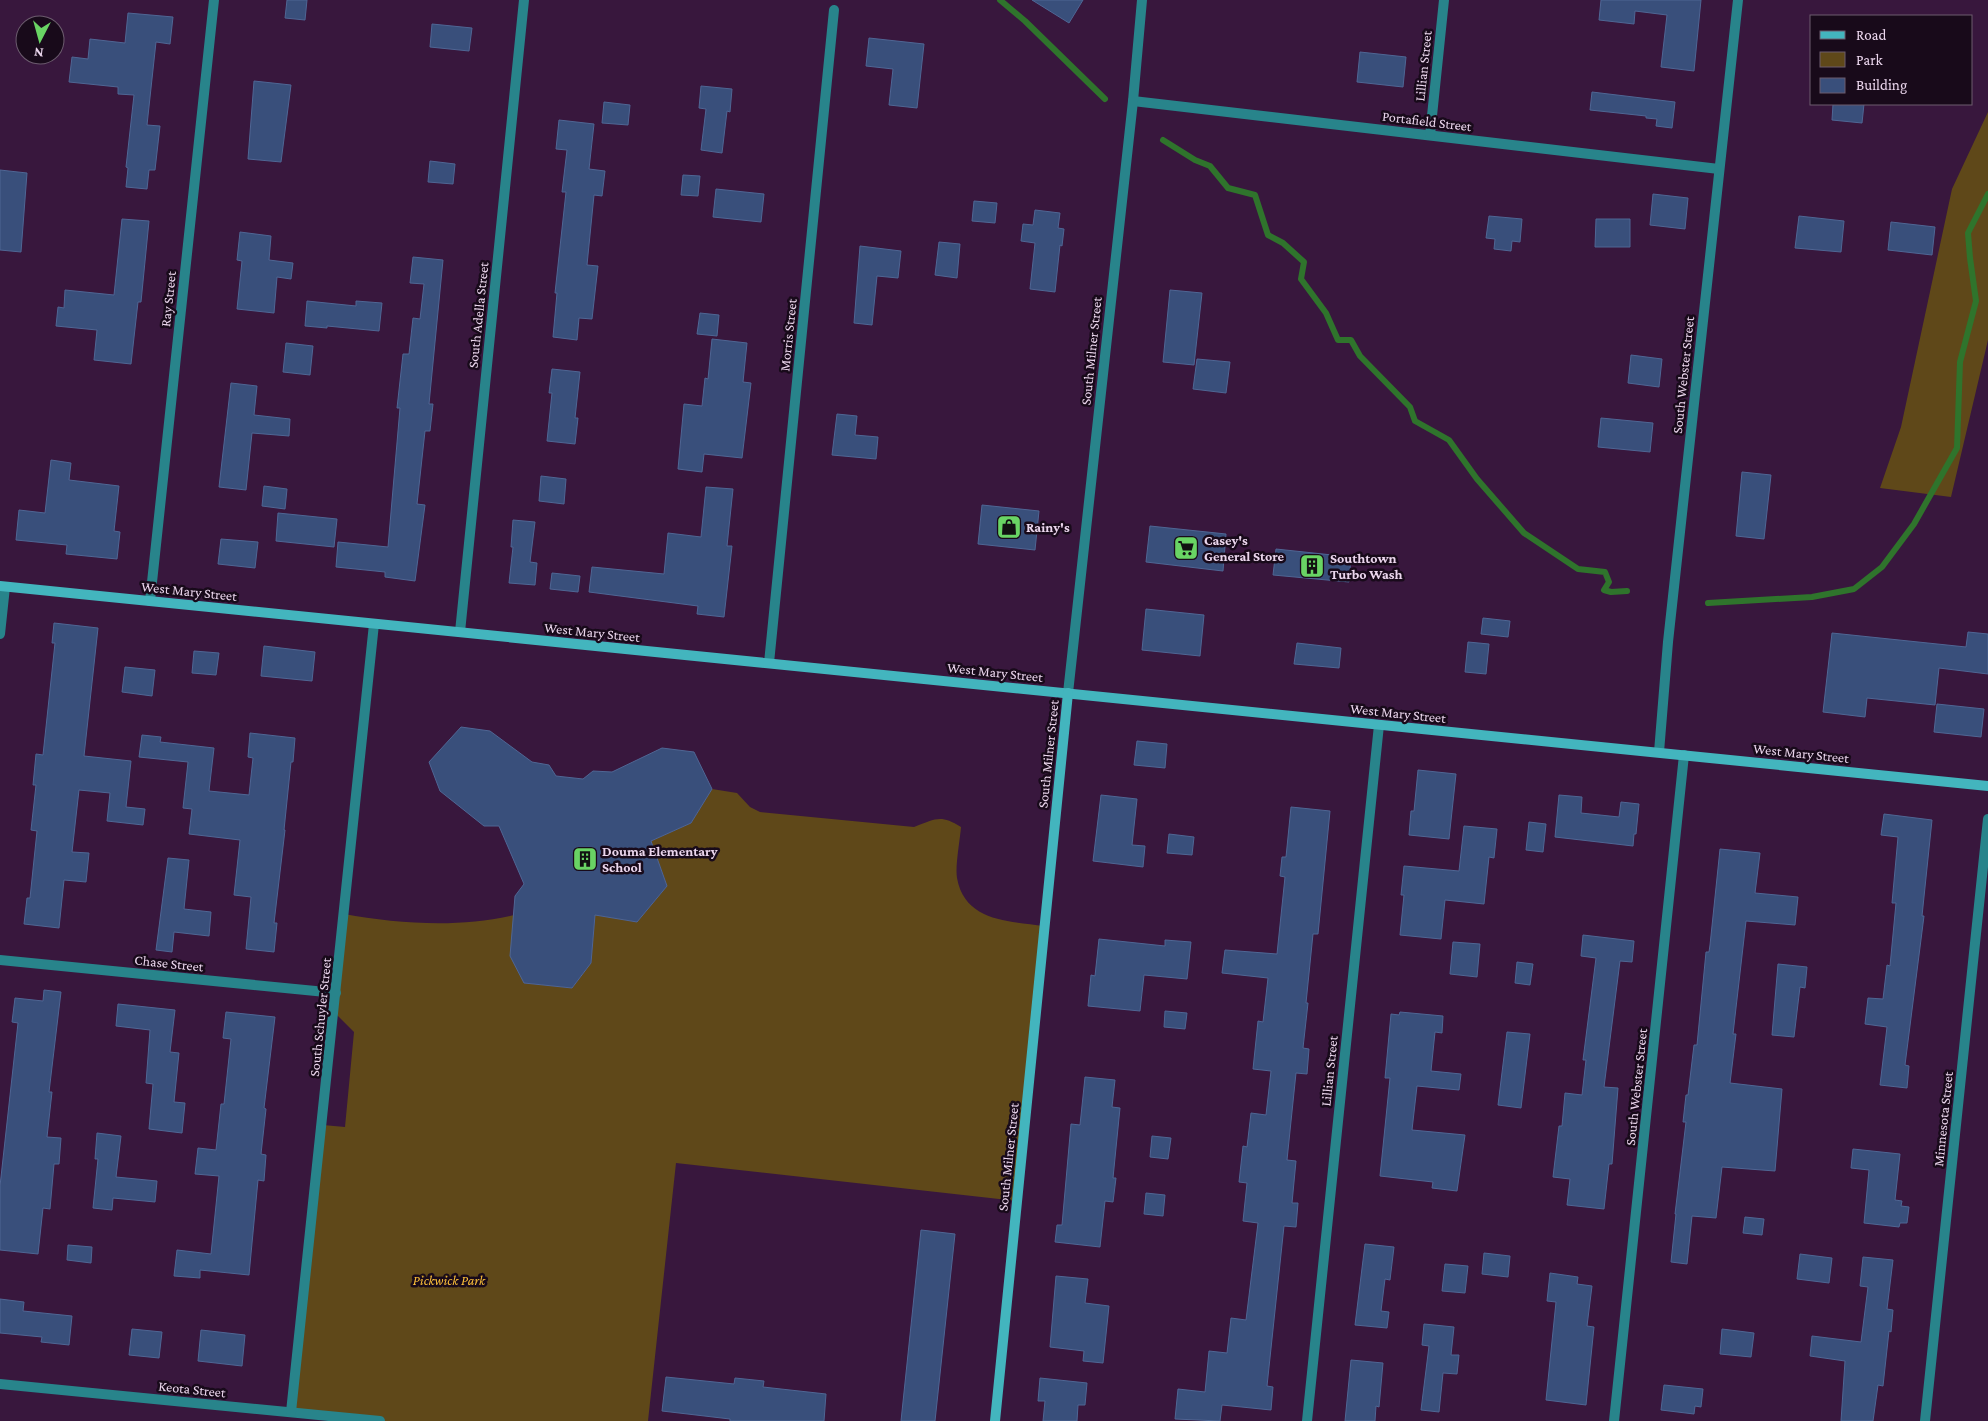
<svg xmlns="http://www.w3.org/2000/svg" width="1988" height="1421" font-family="'Crimson Pro',serif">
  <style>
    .green { fill: #5f4819 }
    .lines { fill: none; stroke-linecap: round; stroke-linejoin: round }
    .stream { stroke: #2f742c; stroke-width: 6 }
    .building { fill: #394f7b; stroke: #4f6694 }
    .minor { stroke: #28848b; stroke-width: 10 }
    .tertiary { stroke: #28848b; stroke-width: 10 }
    .secondary { stroke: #43b5be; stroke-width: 10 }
    .labels { text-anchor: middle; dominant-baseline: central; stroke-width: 5; stroke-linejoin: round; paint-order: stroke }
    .street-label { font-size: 14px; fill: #ebd6ed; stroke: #180a1a }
    .poi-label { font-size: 14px; font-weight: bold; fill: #ebd6ed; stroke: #180a1a; text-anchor: start }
    .park-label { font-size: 14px; font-style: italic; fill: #fdc13a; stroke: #180a1a }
  </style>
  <rect width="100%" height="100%" fill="#38173d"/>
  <g class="green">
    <path d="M1988 112V340L1951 497 1880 488 1901 427 1952 189Z"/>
    <path d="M712 789 737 793 750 807 760 812 914 827C936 819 940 814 961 827 960 840 955 866 957 878 965 922 1009 921 1044 926L1017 1201 676 1163 648 1421H380L291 1412 323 1125 345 1127 354 1032 334 1012 344 914C398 924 461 928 514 915L524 983 572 988 591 963 595 915 637 922 667 886 651 841 691 823Z"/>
  </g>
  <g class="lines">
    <g class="stream">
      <path d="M1000 0 1025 21 1105 99"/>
      <path d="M1163 140 1195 160 1210 166 1228 188 1255 195 1268 235 1283 243 1304 262 1301 279 1326 313 1338 340H1351L1360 356 1410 407 1415 421 1449 440 1477 479 1524 533 1578 569 1605 572 1609 582 1604 590 1611 592 1627 591"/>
      <path d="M1708 603 1812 597 1854 589 1882 567 1914 524 1957 448 1960 362 1976 301 1970 258 1968 233 1988 194"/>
    </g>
  </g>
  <g class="building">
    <path d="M287 0H307L305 20 285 18Z"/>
    <path d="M1032 0H1083L1069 23Z"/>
    <path d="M1601 0H1701L1694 71 1661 67 1667 15 1635 11 1634 24 1599 20Z"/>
    <path d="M128 13 173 17 170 44 156 42 147 125 160 126 155 170H149L147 189 126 187 128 168 126 167 134 95 118 94V87L69 82 72 57 88 59 90 39 125 43Z"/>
    <path d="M432 24 472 28 469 51 430 47Z"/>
    <path d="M869 38 924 44 917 108 889 105 893 69 866 66Z"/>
    <path d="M1360 52 1406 57 1403 87 1357 82Z"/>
    <path d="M254 81 291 85 281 162 248 159Z"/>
    <path d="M701 86 732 89 730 112 727 111 722 153 701 150 706 109 699 108Z"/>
    <path d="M1592 92 1675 102 1672 128 1656 126 1657 119 1646 118V116L1590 110Z"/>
    <path d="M604 102 630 105 628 125 602 123Z"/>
    <path d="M1833 104H1864L1862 123 1832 120Z"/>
    <path d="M559 120 594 124 589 169 605 171 602 196 594 195 587 265 598 266 592 319 579 318 577 340 553 337 557 293H555L566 192H562L567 150 556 149Z"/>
    <path d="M430 161 455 164 453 184 428 182Z"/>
    <path d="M0 170 27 173 21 252 0 250Z"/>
    <path d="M683 175 700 176 698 196 681 195Z"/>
    <path d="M716 189 764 194 761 222 713 217Z"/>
    <path d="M1653 194 1688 198 1685 229 1650 225Z"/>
    <path d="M974 201 997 203 995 223 972 221Z"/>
    <path d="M1035 210 1060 213 1058 228 1064 229 1062 246 1060 245 1055 292 1030 289 1035 243 1021 241 1023 224 1033 225Z"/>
    <path d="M1489 216 1522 219 1520 242 1512 241 1511 251 1494 249 1495 239 1486 238Z"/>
    <path d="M1799 216 1844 221 1841 252 1795 248Z"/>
    <path d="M122 219 149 221 141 302H138L131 364 94 360 97 330 56 326 58 307 64 308 65 290 114 295Z"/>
    <path d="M1596 219H1630V247H1595Z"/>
    <path d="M1891 222 1935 227 1932 255 1888 250Z"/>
    <path d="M240 232 271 236 269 260 293 263 291 279 277 277 274 313 237 309 242 261 237 260Z"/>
    <path d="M939 242 960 244 957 278 935 275Z"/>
    <path d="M860 246 901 251 898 278 877 276 872 325 854 323Z"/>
    <path d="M413 257 443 260 429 404H433L430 431H425L417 504 425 505 415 581 385 577V572L336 567 338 542 388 547 400 408H397L403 354H409L413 318 420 319 424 284 410 283Z"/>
    <path d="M1170 290 1202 293 1194 365 1163 362Z"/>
    <path d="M307 301 356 306V301L382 303 379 331 327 326V328L305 326Z"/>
    <path d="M700 313 719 315 717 336 697 334Z"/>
    <path d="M712 339 747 343 743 382 751 383 742 458 704 454 702 472 678 469 684 404 702 406 705 378 708 379Z"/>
    <path d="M286 343 313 346 310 375 283 372Z"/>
    <path d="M1631 355 1662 359 1659 387 1628 383Z"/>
    <path d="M1197 359 1230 362 1226 393 1193 389Z"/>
    <path d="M552 369 580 372 575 418H578L575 444 547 441 552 393H549Z"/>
    <path d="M231 383 257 386 254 415 290 419 289 436 252 433 246 490 219 487Z"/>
    <path d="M837 414 857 416 855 435 878 437 876 459 832 455Z"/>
    <path d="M1601 418 1653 423 1650 452 1598 447Z"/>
    <path d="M51 460 71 463 69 480 119 486 114 531 120 532 117 559 66 554 67 545 16 540 19 510 45 513Z"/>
    <path d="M1742 472 1771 475 1764 539 1736 536Z"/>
    <path d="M541 476 566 479 564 504 539 501Z"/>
    <path d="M264 486 287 489 285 509 262 506Z"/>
    <path d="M706 487 733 489 727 546H732L724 617 697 614 698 606 589 592 592 567 664 574 668 533 701 537Z"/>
    <path d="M982 505 1039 511 1035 550 978 544Z"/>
    <path d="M278 513 337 519 334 547 276 541Z"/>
    <path d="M513 520 535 522 530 562 537 563 535 585 509 583 513 547H511Z"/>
    <path d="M1150 526 1226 534 1223 571 1146 562Z"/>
    <path d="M221 539 258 542 255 568 218 564Z"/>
    <path d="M1276 549 1351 557 1349 582 1273 575Z"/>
    <path d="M552 573 580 576 578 592 550 589Z"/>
    <path d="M1146 609 1204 615 1200 656 1142 650Z"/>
    <path d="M1483 618 1510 621 1508 637 1481 634Z"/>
    <path d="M54 623 98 628 84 756 131 761 126 807 145 809 143 825 107 821 110 793 79 790 72 852 89 853 86 882 64 880 59 928 24 924 27 898H30L37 831 31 830 36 785H33L36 754 43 755 55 643H52Z"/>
    <path d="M1968 632 1988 634V674L1939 668 1935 705 1867 698 1865 717 1823 712 1832 633 1966 647Z"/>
    <path d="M1468 642 1489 644 1486 674 1465 672Z"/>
    <path d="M1297 643 1341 648 1339 668 1294 664Z"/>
    <path d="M264 646 315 652 312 681 261 676Z"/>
    <path d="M194 651 219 653 216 675 192 673Z"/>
    <path d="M125 667 155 670 152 696 122 692Z"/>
    <path d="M1937 704 1984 709 1981 737 1934 732Z"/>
    <path d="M461 727 490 731 532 762 549 765 556 776 583 779 593 771 612 772 662 748 694 752 712 789 691 823 651 841 667 886 637 922 595 915 591 963 572 988 524 983 510 956 515 896 524 884 499 826H484L440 791 429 762Z"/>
    <path d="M250 733 295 738 293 762H291L284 830H285L274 923H277L274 952 246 949 251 897 234 895 240 840 189 834 192 809 183 808 188 762 139 757 142 735 161 737 160 742 214 748 209 791 249 795 253 758 248 757Z"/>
    <path d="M1137 741 1167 744 1165 768 1134 765Z"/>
    <path d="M1418 770 1456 774 1449 839 1409 835 1411 811H1414Z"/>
    <path d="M1101 795 1137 799 1132 845 1145 846 1143 867 1093 861Z"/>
    <path d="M1559 795 1582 797 1581 813 1619 817 1621 802 1639 804 1636 834H1634L1633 846 1555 837Z"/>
    <path d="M1291 807 1330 811 1318 934H1313L1306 1003H1308L1303 1048 1309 1049 1307 1074 1296 1073 1287 1160 1296 1161 1292 1203H1298L1296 1227 1284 1226 1267 1386 1273 1387 1271 1410 1222 1405 1220 1421 1175 1419 1178 1389 1205 1392 1209 1351 1227 1353 1231 1318 1246 1320 1258 1223 1243 1221 1247 1183 1239 1182 1243 1146 1247 1147 1251 1113 1266 1115 1271 1071 1253 1069 1258 1021 1263 1022 1268 978 1222 973 1225 950 1277 954 1285 877 1280 876 1282 857H1286Z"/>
    <path d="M1884 814 1932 820 1922 916H1924L1905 1065 1909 1066 1907 1088 1880 1085 1887 1027 1865 1024 1868 998 1883 999 1887 965 1890 966 1896 903H1892L1898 837 1881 835Z"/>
    <path d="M1529 822 1546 824 1543 852 1526 850Z"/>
    <path d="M1464 826 1497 829 1494 858 1489 857 1484 904 1445 900 1441 939 1400 935 1404 895H1401L1404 866 1459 871Z"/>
    <path d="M1169 834 1194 837 1192 855 1167 853Z"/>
    <path d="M1720 849 1760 853 1755 893 1798 897 1795 925 1746 921 1733 1034H1736L1730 1083 1782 1089 1775 1171 1722 1167 1716 1218 1692 1216 1687 1264 1671 1262 1676 1214H1675L1686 1122H1683L1686 1095H1688L1694 1045H1697L1706 952H1709L1710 945Z"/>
    <path d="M168 858 189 860 184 909 211 912 209 936 174 932 172 952 156 950Z"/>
    <path d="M1583 935 1634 941 1632 962 1620 961 1604 1087 1618 1088 1612 1164H1609L1604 1209 1567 1205 1570 1179 1553 1177 1559 1126H1562L1565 1093 1582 1095 1586 1060H1583L1596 958 1581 956Z"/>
    <path d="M1099 939 1165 946V940L1191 942 1187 979 1144 975 1140 1011 1088 1006 1091 975 1095 976Z"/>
    <path d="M1453 942 1480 944 1477 977 1450 974Z"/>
    <path d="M1517 962 1533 964 1530 985 1515 983Z"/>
    <path d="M1778 964 1807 967 1805 988 1800 987 1794 1037 1772 1035Z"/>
    <path d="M44 990 61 992 49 1092H52L47 1137 61 1138 59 1164H54L50 1209 43 1208 38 1254 0 1250V1186L18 1023 12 1022 15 998 43 1001Z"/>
    <path d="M118 1004 175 1010 170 1052 179 1053 174 1102 185 1103 182 1133 149 1129 153 1084 146 1083 150 1030 116 1026Z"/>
    <path d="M1165 1011 1187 1013 1185 1029 1164 1027Z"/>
    <path d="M226 1012 275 1017 264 1108 266 1109 261 1154 266 1155 264 1181 258 1180 249 1275 200 1270V1278L174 1276 177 1250 211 1254 219 1176 195 1174 198 1148 216 1150 221 1104H224L231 1039 223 1038Z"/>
    <path d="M1400 1012 1443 1016 1442 1033 1435 1032 1431 1071 1461 1074 1459 1090 1417 1086 1412 1130 1465 1135 1457 1191 1432 1188 1433 1182 1380 1176 1390 1078H1385L1391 1014 1399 1015Z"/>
    <path d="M1507 1032 1530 1034 1521 1108 1498 1105Z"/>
    <path d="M1085 1077 1115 1080 1112 1107 1120 1108 1113 1178H1116L1113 1202 1105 1201 1100 1247 1055 1242 1057 1225H1062L1071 1124 1080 1125Z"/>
    <path d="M97 1133 121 1136 116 1177 157 1181 155 1202 113 1198 112 1210 93 1208 98 1159H95Z"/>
    <path d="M1152 1136 1171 1138 1168 1159 1150 1157Z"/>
    <path d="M1853 1149 1900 1154 1895 1200 1902 1201 1901 1206 1909 1207 1907 1223H1900L1899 1227 1864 1223 1869 1170 1851 1168Z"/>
    <path d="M1146 1193 1165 1195 1163 1216 1144 1214Z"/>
    <path d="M1745 1217 1764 1219 1762 1235 1743 1233Z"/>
    <path d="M921 1230 955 1234 935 1421H901Z"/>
    <path d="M1365 1244 1394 1247 1390 1280 1385 1279 1381 1311 1389 1312 1387 1328 1355 1325Z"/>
    <path d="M68 1245 92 1247 91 1263 67 1260Z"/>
    <path d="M1484 1253 1510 1256 1508 1277 1482 1274Z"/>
    <path d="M1800 1254 1832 1258 1829 1283 1797 1279Z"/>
    <path d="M1863 1257 1893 1260 1887 1309 1893 1310 1891 1332 1889 1331 1883 1386 1878 1385 1873 1421H1841L1845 1361 1810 1356 1812 1336 1861 1342 1868 1287 1860 1286Z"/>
    <path d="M1445 1264 1468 1266 1465 1293 1442 1291Z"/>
    <path d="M1550 1273 1578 1277 1577 1284 1592 1286 1587 1326 1594 1327 1586 1405 1546 1400 1556 1302 1547 1301Z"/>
    <path d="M1056 1276 1088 1279 1085 1303 1109 1306 1103 1363 1083 1361 1084 1351 1050 1347Z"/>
    <path d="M0 1299 24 1302 23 1311 72 1316 69 1345 41 1342 42 1337 0 1333Z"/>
    <path d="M1424 1324 1454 1327 1451 1355H1459L1457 1374 1443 1373 1439 1412 1421 1410 1429 1346 1422 1345Z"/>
    <path d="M132 1329 162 1332 159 1358 129 1355Z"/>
    <path d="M1722 1329 1754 1333 1751 1357 1720 1354Z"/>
    <path d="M201 1330 245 1335 242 1366 198 1361Z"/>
    <path d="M1351 1360 1383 1363 1379 1407 1376 1406 1375 1421H1345Z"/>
    <path d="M666 1377 734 1384 735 1378 764 1381 763 1387 826 1394 824 1421H730V1419L662 1411Z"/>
    <path d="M1040 1378 1087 1383 1085 1405H1078L1077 1421H1043L1045 1401H1038Z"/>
    <path d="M1664 1385 1703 1389 1701 1407 1695 1406 1694 1414 1661 1410Z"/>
  </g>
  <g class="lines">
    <g class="minor">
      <path d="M1133 101 1719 169"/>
      <path d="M1430 135 1444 0"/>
      <path d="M150 601 214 0"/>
      <path d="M460 632 524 0"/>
      <path d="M0 634 5 587"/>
      <path d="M769 663 834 10"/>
      <path d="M1659 752 1668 642 1738 0"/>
      <path d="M0 960 336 993"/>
      <path d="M0 1384 380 1421"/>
      <path d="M291 1412 374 624"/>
      <path d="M1307 1421 1379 725"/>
      <path d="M1614 1421 1684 755"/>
      <path d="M1925 1421 1988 819"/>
    </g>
    <path class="tertiary" d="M1068 693 1133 101 1142 0"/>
    <g class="secondary">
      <path d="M0 586 1988 786"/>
      <path d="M995 1421 1068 693"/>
    </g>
  </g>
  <defs>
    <symbol id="shop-square" viewBox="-11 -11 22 22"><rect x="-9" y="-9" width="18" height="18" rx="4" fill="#69d464" stroke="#180a1a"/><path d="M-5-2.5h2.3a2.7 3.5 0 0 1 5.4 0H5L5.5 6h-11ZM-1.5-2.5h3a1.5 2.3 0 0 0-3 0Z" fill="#111"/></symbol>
    <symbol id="supermarket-square" viewBox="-11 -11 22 22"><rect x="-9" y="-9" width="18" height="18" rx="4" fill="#69d464" stroke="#180a1a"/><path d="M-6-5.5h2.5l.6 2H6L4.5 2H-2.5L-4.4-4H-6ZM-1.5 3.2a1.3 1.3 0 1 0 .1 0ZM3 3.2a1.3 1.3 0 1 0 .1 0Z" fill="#111"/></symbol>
    <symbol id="building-square" viewBox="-11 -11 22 22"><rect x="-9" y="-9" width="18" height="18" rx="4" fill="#69d464" stroke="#180a1a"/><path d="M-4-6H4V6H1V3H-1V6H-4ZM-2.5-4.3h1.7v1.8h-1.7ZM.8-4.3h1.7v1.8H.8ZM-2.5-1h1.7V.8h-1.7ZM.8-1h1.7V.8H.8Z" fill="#111"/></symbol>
  </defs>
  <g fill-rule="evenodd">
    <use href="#shop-square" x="995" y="513" width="28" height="28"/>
    <use href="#supermarket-square" x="1172" y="534" width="28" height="28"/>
    <use href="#building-square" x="1298" y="552" width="28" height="28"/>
    <use href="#building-square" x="571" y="845" width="28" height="28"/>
  </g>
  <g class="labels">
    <g class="street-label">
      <text transform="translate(1423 66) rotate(-84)">Lillian Street</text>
      <text transform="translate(1427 121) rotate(7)">Portafield Street</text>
      <text transform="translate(168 299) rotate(-84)">Ray Street</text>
      <text transform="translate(478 315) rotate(-84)">South Adella Street</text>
      <text transform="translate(788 335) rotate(-84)">Morris Street</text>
      <text transform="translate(1091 351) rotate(-84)">South Milner Street</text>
      <text transform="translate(1683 375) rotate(-84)">South Webster Street</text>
      <text transform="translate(189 591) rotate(6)">West Mary Street</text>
      <text transform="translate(592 632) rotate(6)">West Mary Street</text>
      <text transform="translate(995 672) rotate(6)">West Mary Street</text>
      <text transform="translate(1398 713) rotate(6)">West Mary Street</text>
      <text transform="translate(1801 753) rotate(6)">West Mary Street</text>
      <text transform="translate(1048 754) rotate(-84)">South Milner Street</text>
      <text transform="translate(169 963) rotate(6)">Chase Street</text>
      <text transform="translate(320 1017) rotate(-84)">South Schuyler Street</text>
      <text transform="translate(1329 1071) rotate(-84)">Lillian Street</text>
      <text transform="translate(1636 1087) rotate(-84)">South Webster Street</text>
      <text transform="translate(1943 1119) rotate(-84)">Minnesota Street</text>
      <text transform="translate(1008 1157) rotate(-84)">South Milner Street</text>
      <text transform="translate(192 1389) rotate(6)">Keota Street</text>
    </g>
    <g class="poi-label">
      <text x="1026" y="527">Rainy's</text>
      <text x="1204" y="540">Casey's<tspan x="1204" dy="16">General Store</tspan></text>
      <text x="1330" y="558">Southtown<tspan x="1330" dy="16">Turbo Wash</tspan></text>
      <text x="602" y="851">Douma Elementary<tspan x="602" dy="16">School</tspan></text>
    </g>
    <g class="park-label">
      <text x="449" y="1280">Pickwick Park</text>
    </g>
  </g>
  <rect x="1810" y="15" width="162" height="90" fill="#180a1a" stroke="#6c5c6e"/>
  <rect x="1820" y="31" width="25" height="8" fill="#43b5be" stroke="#6c5c6e"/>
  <text x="1856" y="40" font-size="15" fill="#ebd6ed">Road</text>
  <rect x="1820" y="52" width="25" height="15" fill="#5f4819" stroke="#6c5c6e"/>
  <text x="1856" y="65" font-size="15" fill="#ebd6ed">Park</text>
  <rect x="1820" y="78" width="25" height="15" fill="#394f7b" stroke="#6c5c6e"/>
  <text x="1856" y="90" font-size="15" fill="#ebd6ed">Building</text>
  <g transform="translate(40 40) rotate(186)"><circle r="24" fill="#180a1a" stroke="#6c5c6e"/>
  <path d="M0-4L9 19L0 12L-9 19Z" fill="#69d464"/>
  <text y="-8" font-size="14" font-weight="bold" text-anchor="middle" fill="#ebd6ed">N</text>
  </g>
</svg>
